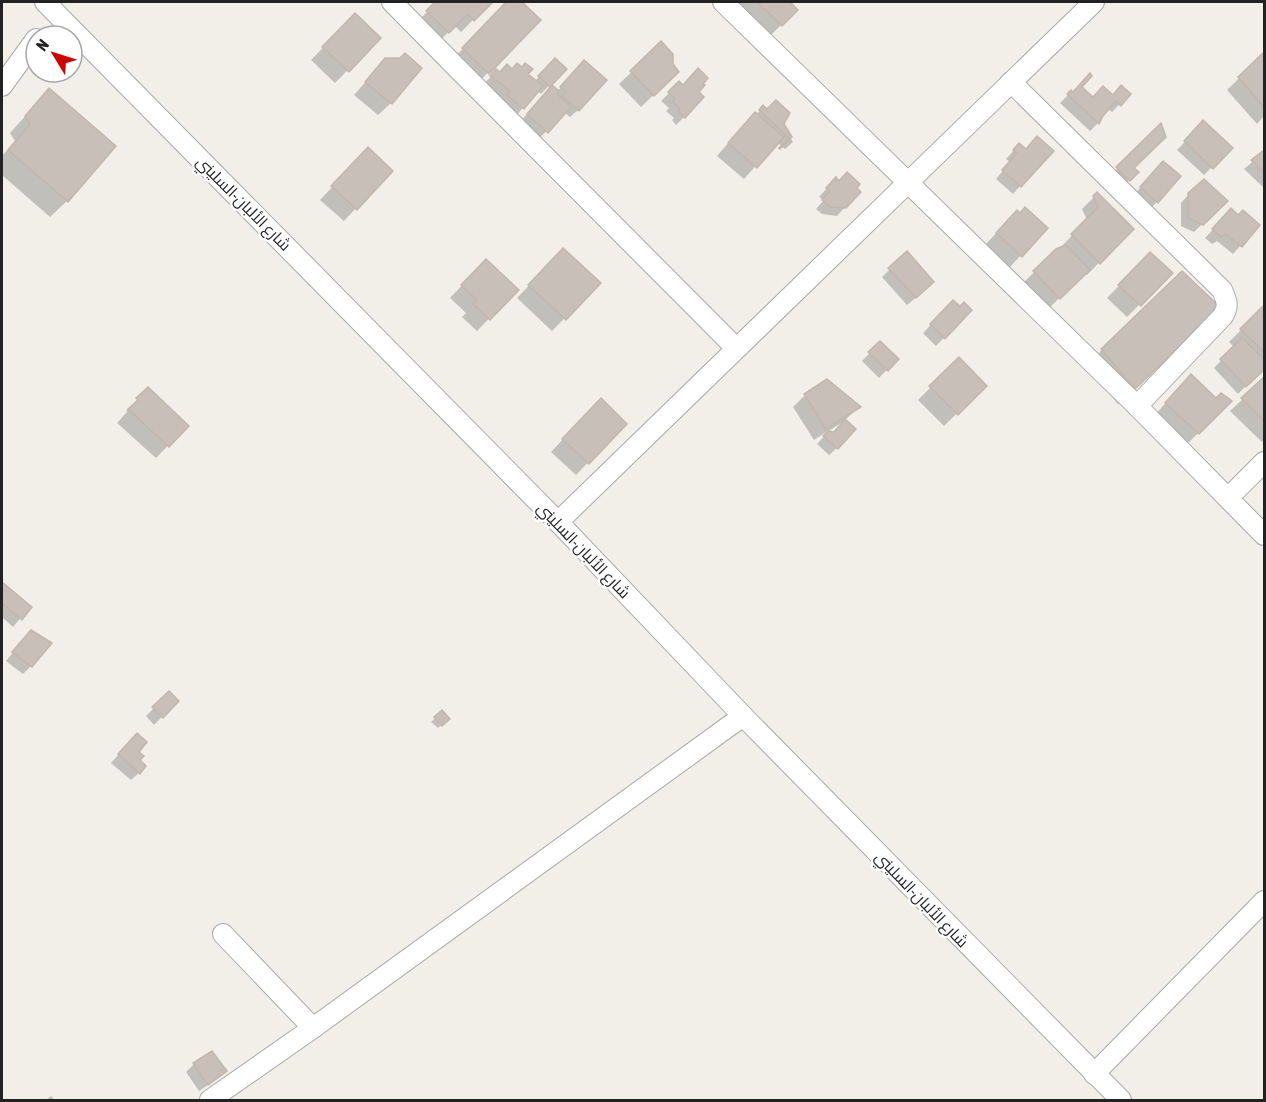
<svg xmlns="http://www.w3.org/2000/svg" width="1266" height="1102" font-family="'Asap Condensed',Cairo,sans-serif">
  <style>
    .shadow { fill: #0003; fill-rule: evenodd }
    .building { fill: #c7bfb8; stroke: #c4b6ab; stroke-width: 1.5 }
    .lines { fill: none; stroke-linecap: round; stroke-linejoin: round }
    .minor-casing { stroke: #a9a9a9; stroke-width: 22 }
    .minor { stroke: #fff; stroke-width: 20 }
    .labels { text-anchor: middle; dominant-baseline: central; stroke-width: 4.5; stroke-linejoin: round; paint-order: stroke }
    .street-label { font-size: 16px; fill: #222; stroke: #fff }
  </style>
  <rect width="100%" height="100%" fill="#f2efe9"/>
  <g class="shadow">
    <path d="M437 2H491L461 32 455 26 436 44 415 24Z"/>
    <path d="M508 2H520L538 20 476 85 451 61Z"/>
    <path d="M733 2H788L796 10 769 37Z"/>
    <path d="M355 15 379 38 335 83 311 60Z"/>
    <path d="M661 44 671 65 677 72 641 107 619 84Z"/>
    <path d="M1264 54V116L1257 124 1227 90Z"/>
    <path d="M400 59 391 103 378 115 354 95 385 60Z"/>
    <path d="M555 60 565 69 541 94 537 91 516 116 500 103 503 100 484 84 496 71 500 73 512 70 526 74 535 81Z"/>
    <path d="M576 70 578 110 570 117 564 112 539 139 520 122 546 92H557Z"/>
    <path d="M683 86 697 92 684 117 676 125 672 120 674 118 666 111 669 108 661 101 671 91Z"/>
    <path d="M1080 87 1092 99 1129 94 1112 112 1107 108 1102 115 1098 123 1090 131 1060 103 1071 92 1073 93Z"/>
    <path d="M49 90 114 146 67 201 50 217 2 175V156L15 141 10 133Z"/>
    <path d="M763 108 782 124 793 142 785 149 777 142 744 179 717 156 743 126Z"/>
    <path d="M1203 123 1230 148 1204 175 1177 150Z"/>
    <path d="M1160 126 1132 168 1137 173 1121 188 1110 176Z"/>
    <path d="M1019 145 1020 186 1013 194 996 179 1010 162 1006 159Z"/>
    <path d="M1264 152V188L1244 169Z"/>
    <path d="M356 162 391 171 344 221 320 200Z"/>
    <path d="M1155 171 1157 202 1149 210 1133 196Z"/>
    <path d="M839 182 845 207 837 216 822 214 816 209 824 200 819 197 828 187Z"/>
    <path d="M1097 194 1132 229 1087 275 1085 273 1047 310 1022 284 1057 250 1061 249 1060 248 1087 220 1082 209Z"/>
    <path d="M1189 194 1226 201 1194 232 1181 226V203Z"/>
    <path d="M1238 217 1258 226 1233 254 1217 241 1212 244 1205 238 1224 218Z"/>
    <path d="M1005 224 1046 228 1009 268 984 246Z"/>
    <path d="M1150 254 1171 273 1127 317 1107 298Z"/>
    <path d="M551 262 599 283 552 331 517 298Z"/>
    <path d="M890 269 925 290 907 305 882 277Z"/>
    <path d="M474 273 517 290 477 331 462 317 466 313 450 298Z"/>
    <path d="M953 302 960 308 970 311 936 346 923 333Z"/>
    <path d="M1264 307V368L1238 394 1214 368 1234 347 1229 342Z"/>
    <path d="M1202 324 1118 404 1086 366 1102 350Z"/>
    <path d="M880 343 897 359 879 378 862 361Z"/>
    <path d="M959 359 985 386 944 426 918 400Z"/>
    <path d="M1264 379V440L1262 442 1230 411Z"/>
    <path d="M1179 388 1216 401 1230 402 1186 445 1154 416Z"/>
    <path d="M148 389 187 426 156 458 117 423 127 412 126 411Z"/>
    <path d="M805 395 859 407 844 421 837 448 829 455 817 444 827 433 826 432 814 440 793 407ZM843 422V423L833 433 827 432Z"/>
    <path d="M589 412 625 424 576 475 551 452Z"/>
    <path d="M2 584 30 607 13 627 2 617Z"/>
    <path d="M23 640 31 666 23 674 6 661Z"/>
    <path d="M169 693 177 701 154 725 146 716Z"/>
    <path d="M442 712 448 719 438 728 431 722Z"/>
    <path d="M129 743 137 752 138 760 139 773 131 780 111 763Z"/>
    <path d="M211 1053 225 1071 217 1079 199 1091 186 1072 194 1064Z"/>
    <path d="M51 1096 55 1100H46Z"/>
  </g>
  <g class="building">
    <path d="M435 2H493L474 21 468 14 449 33 426 11Z"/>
    <path d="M506 2H522L541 20 489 74 462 48Z"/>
    <path d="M757 2H790L798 10 782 26Z"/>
    <path d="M355 13 381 38 349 72 322 47Z"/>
    <path d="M661 41 673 54V64L679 72 654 96 630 71Z"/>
    <path d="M1264 52V107L1238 77Z"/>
    <path d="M405 53 422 68 392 104 365 82 385 58H400Z"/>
    <path d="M555 58 567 69 550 87 538 76Z"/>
    <path d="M584 60 607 80 579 111 562 96 566 92 560 87Z"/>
    <path d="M517 63 522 67 525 63 533 69 528 74 543 86 524 109 507 95 510 91 490 76 496 69 500 72 507 64 512 69Z"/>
    <path d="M698 68 708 78 703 84 705 85 699 92 704 97 685 118 678 112 680 109 673 102 675 99 668 92 679 81 683 85Z"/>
    <path d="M1090 73 1092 76 1082 87 1093 97 1103 86 1113 95 1121 85 1131 94 1121 106 1116 101 1103 116 1099 124 1067 94 1071 90 1073 92Z"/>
    <path d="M552 85 559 91 557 94 571 107 548 133 527 114Z"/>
    <path d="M49 88 116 146 68 202 8 150 30 124 25 116Z"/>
    <path d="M776 100 790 113 784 124 792 137 780 149 779 148 789 138 759 110 763 105 767 109Z"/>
    <path d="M755 112 784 137 757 168 728 143Z"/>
    <path d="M1203 120 1233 148 1213 169 1184 141Z"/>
    <path d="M1161 123 1166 137 1134 168 1139 172 1130 181 1116 167Z"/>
    <path d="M1037 136 1054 151 1021 187 1002 170 1017 153 1013 150 1019 143 1026 149Z"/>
    <path d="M368 147 393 171 357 210 331 186Z"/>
    <path d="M1264 150V173L1251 160Z"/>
    <path d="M1163 161 1181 176 1158 203 1140 187Z"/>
    <path d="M847 172 860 184 857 188 861 192 846 208 830 207 822 200 830 191 826 188 836 177 839 181Z"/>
    <path d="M1204 179 1228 201 1203 225 1188 218V193Z"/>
    <path d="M1097 192 1134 229 1100 264 1071 234 1098 207 1093 196Z"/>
    <path d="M1025 207 1048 228 1022 257 996 233 1017 210 1020 213Z"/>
    <path d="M1231 208 1238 215 1243 210 1260 225 1242 247 1226 234 1221 237 1212 229Z"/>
    <path d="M1066 245 1090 270 1060 299 1033 271 1056 249Z"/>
    <path d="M563 248 601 283 566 320 528 285Z"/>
    <path d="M907 251 934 282 916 298 888 268Z"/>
    <path d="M1150 252 1173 273 1141 306 1118 285Z"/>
    <path d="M486 259 519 290 490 320 473 304 477 300 461 285Z"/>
    <path d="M1182 271 1221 308 1135 389 1101 349Z"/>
    <path d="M953 300 960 306 964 302 972 310 945 339 930 324Z"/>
    <path d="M1264 305V352L1240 329Z"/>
    <path d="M1242 338 1264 359V370L1246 387 1220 359Z"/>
    <path d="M880 341 899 359 888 371 868 352Z"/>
    <path d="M959 357 987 386 958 415 929 386Z"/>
    <path d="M1191 374 1216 398 1221 393 1232 401 1199 434 1165 403Z"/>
    <path d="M1264 377V421L1241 398Z"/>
    <path d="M827 379 861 407 826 429 804 394Z"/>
    <path d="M148 387 189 426 169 447 128 409 138 400 136 398Z"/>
    <path d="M601 398 627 424 589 464 562 439Z"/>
    <path d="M845 419 856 429 838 449 823 436 828 431 834 432Z"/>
    <path d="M2 582 32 607 22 620 2 603Z"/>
    <path d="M31 630 52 643 32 667 12 652Z"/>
    <path d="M169 691 179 701 163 718 152 707Z"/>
    <path d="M442 710 450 719 442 726 434 717Z"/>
    <path d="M137 733 147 742 139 752 144 756 140 760 146 766 140 774 118 754Z"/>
    <path d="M212 1051 227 1071 208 1085 193 1063Z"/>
  </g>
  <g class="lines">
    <defs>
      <g id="minor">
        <path d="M45 2 558 522 743 716 1121 1100"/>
        <path d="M392 2 458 69 736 348"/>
        <path d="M723 2 1137 406 1264 535"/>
        <path d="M1011 82 1222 290C1227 301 1229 306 1223 316L1137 406"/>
        <path d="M2 86 36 39"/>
        <path d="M1228 498 1264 462"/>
        <path d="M558 522 1094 2"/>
        <path d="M223 934 313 1028"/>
        <path d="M1094 1074 1264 901"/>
        <path d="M210 1100 313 1028 743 716"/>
      </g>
    </defs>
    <use href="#minor" class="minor-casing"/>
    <use href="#minor" class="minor"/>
  </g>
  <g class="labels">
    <g class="street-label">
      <text transform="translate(244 203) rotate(45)">شارع الألبان-السليني</text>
      <text transform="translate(584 550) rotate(46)">شارع الألبان-السليني</text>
      <text transform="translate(922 899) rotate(46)">شارع الألبان-السليني</text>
    </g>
  </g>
  <rect width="1266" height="1102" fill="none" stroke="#222222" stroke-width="6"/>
  <g transform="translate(54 54) rotate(308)"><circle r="28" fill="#ffffff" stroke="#a7a7a7" stroke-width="1.5"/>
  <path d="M0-4.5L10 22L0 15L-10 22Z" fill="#d40000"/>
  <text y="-9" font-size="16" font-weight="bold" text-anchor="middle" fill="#222222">N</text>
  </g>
</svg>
